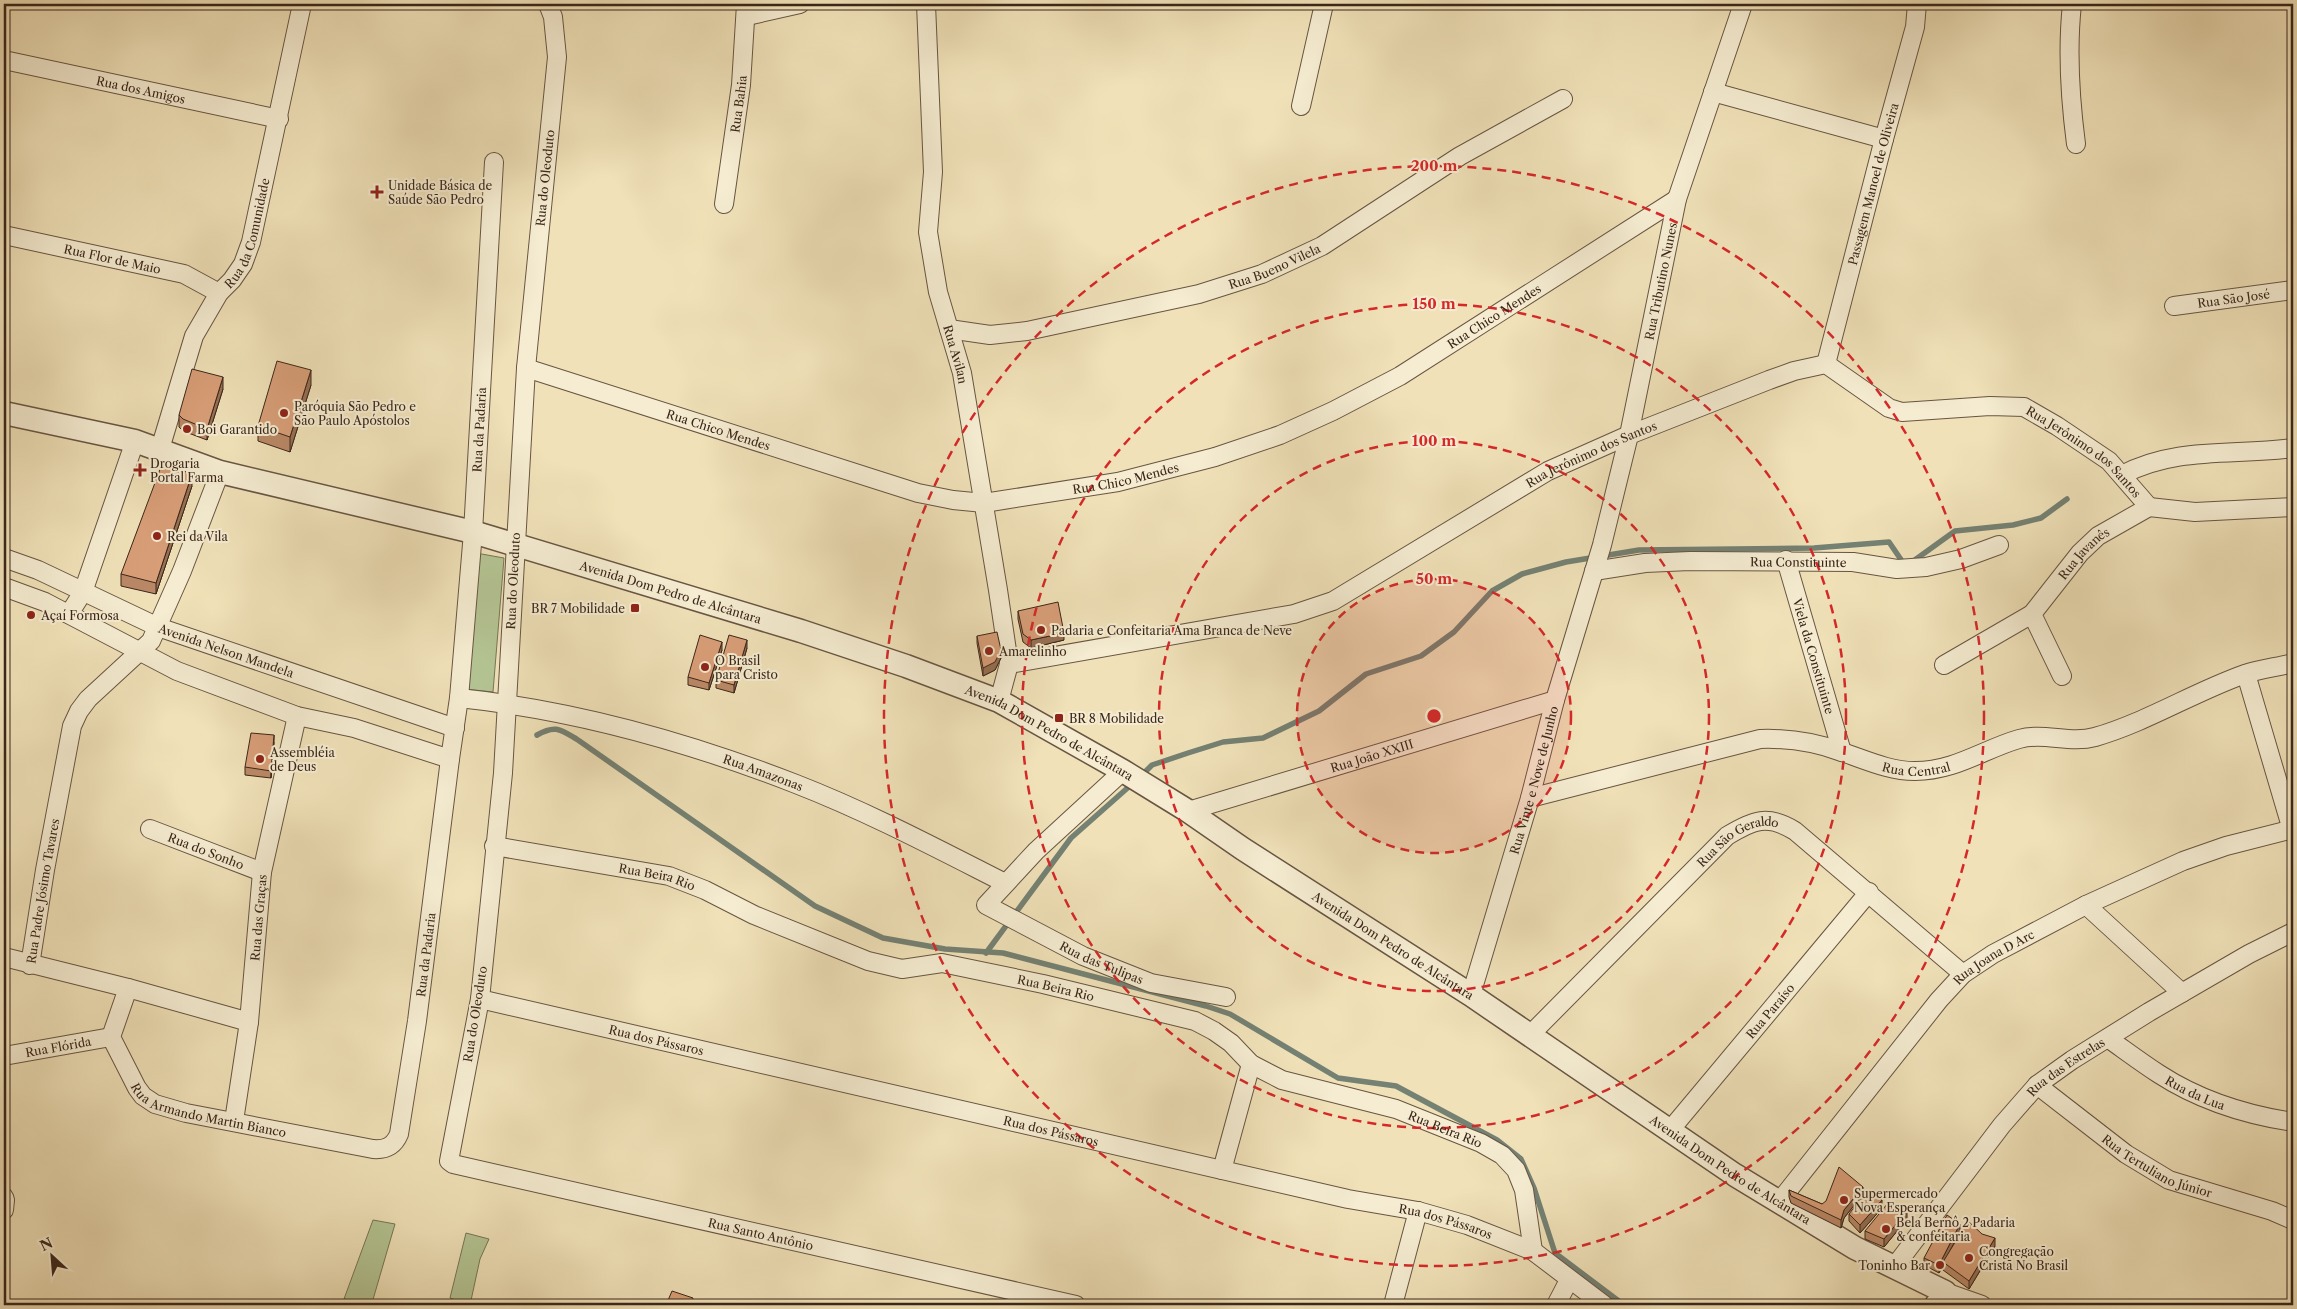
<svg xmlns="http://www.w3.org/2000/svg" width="2297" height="1309" font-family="'Libre Caslon Text',serif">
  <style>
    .green { fill: #b4c493; stroke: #777556 }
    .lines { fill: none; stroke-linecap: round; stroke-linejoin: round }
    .stream { stroke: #748173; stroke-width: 5.5 }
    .minor-casing { stroke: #685542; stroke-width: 20 }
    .tertiary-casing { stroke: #685542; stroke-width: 25 }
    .minor { stroke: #f5ecd1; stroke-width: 18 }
    .tertiary { stroke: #f5ecd1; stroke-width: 22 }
    .wall { fill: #ba8866; stroke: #3a261a }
    .shaded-wall { fill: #976f53; stroke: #3a261a }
    .building { fill: #d89e77; stroke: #3a261a }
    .ring { fill: none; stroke: #d62828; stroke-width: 2.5; stroke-dasharray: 9 6 }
    .poi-dot { fill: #8f2418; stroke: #f5ecd1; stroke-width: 2 }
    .labels { text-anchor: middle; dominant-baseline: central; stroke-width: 4; stroke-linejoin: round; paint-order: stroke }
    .street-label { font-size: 12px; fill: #3a261a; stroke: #f5ecd1 }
    .poi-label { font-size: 12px; fill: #3a261a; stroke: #f5ecd1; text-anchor: start }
    .centre { fill: #d62828; stroke: #f5ecd1; stroke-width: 2.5 }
    .ring-label { font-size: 15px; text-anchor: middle; font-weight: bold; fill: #d62828; stroke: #f5ecd1; stroke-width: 4; stroke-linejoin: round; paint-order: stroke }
  </style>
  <rect width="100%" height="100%" fill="#f0e1b8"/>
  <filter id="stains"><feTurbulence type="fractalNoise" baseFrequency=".004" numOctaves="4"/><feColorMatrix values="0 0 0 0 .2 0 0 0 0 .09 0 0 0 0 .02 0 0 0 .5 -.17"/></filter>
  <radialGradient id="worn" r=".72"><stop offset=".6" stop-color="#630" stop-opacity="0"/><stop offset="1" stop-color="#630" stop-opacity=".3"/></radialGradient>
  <g class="green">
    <path d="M476 553 504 558 493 692 465 689Z"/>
    <path d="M373 1220 395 1224 372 1303 344 1299Z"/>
    <path d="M466 1233 489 1239 480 1259 470 1305 450 1298Z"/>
  </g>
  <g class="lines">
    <g class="stream">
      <path d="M1912 562 1955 531 2013 525 2041 518 2067 499"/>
      <path d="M537 735C556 724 561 730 578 740L815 906 883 938 945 949 1003 953 1206 1006 1230 1014 1338 1078 1396 1086 1497 1140 1521 1159 1534 1188 1555 1253 1624 1305"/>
      <path d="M1141 776 1152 765 1188 753 1223 742 1263 738 1319 711 1366 674 1421 656 1454 632 1492 591 1522 574 1566 562 1639 550 1814 548 1889 542 1904 564"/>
      <path d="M986 953 1071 838 1132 784"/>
    </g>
    <defs>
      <g id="minor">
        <path id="s1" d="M548 4 553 17 557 57 526 368 503 773 480 999 449 1161 453 1164 1076 1305"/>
        <path id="s2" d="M926 4 933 172 928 232 938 292 962 373 998 590 1009 664 999 701"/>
        <path d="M2072 4C2067 50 2070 98 2076 144"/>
        <path d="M747 16 800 4"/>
        <path id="s3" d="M4 60 279 119"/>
        <path d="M1713 92 1884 139"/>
        <path d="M1301 106 1324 4"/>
        <path id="s4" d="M724 204 741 85 746 4"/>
        <path id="s5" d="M4 235 184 274 219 293"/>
        <path id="s6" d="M2174 306 2293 290"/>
        <path id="s7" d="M949 329 990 335 1027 331 1199 294 1262 274 1322 246 1460 156 1563 99"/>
        <path id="s8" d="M1826 364 1884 139 1915 27 1917 4"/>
        <path id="s9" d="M526 368 918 493 953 500 984 503 1118 482 1215 457 1280 435 1333 411 1400 376 1677 199"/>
        <path id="s10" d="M160 449 194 336 219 293 232 280 243 264 251 242 302 4"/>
        <path d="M2122 475C2176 446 2235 456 2293 448"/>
        <path d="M2149 507 2195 512 2293 507"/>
        <path id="s11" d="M4 558 38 570 158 627 455 728"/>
        <path id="s12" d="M1786 560 1842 752"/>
        <path id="s13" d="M1594 571 1645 563 1690 561 1853 562 1897 569 1926 567 1961 559 1999 545"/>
        <path d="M4 587 45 602 177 671 297 716 354 728 450 759"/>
        <path d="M69 614 83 592 135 441"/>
        <path id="s14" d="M1009 664 1294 614 1333 601 1548 471 1629 435 1769 380 1794 371 1826 364 1889 408 1902 412 1990 406 2024 407 2057 426 2109 461 2149 507"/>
        <path d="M1944 665 2032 614"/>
        <path d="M2246 674 2292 830"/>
        <path id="s15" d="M2062 676 2032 614 2080 553 2098 536 2149 507"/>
        <path id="s16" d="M459 698C575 710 688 742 796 784 868 812 936 848 1005 883"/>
        <path id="s17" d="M1123 771 1036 851 986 905 1083 956 1151 983 1226 997"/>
        <path id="s18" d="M1530 798 1760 739C1789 738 1815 742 1842 752 1866 760 1889 771 1915 771 1955 771 1984 749 2019 739 2044 732 2070 744 2095 737 2147 722 2194 692 2245 674 2260 669 2277 667 2293 663"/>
        <path id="s19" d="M1188 811 1555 700"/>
        <path id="s20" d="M150 829 262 872"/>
        <path id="s21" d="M494 846 669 876 705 890 754 915 868 961 902 969 942 963 1043 984 1195 1021 1214 1031 1231 1043 1251 1064 1282 1080 1396 1109 1481 1143 1502 1155 1516 1170 1524 1190 1533 1251"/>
        <path d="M2086 905 2182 993"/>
        <path d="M4 957 128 988 249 1022"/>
        <path id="s22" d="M30 965 45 870 72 726 79 711 88 699 151 641 182 571 220 472"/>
        <path id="s23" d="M128 988 111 1037 137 1088 143 1096 155 1104 186 1113 373 1149C386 1150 394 1146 399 1134L417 1021 450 759 459 698 473 532 494 162"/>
        <path id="s24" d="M1471 995 1530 798 1555 700 1602 545 1629 435 1677 199 1743 4"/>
        <path id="s25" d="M480 999 1348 1199 1418 1211 1467 1225 1533 1251 1604 1305"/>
        <path id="s26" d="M1529 1036 1727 836C1753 820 1768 814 1795 831L1963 974"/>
        <path id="s27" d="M2109 1039C2126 1051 2142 1063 2159 1074 2199 1100 2247 1115 2293 1122"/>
        <path id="s28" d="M4 1056 111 1037"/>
        <path id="s29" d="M2037 1085 2126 1154 2169 1180 2272 1211 2293 1220"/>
        <path id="s30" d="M234 1121 249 1022 262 872 297 716"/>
        <path id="s31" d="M1671 1129 1869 892"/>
        <path d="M1222 1170 1251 1064"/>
        <path d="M4 1197 5 1200 4 1210"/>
        <path id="s32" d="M1779 1202 1939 1000 1963 974 1993 954 2086 905 2183 861 2226 846 2293 829"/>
        <path id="s33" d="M1895 1266 2002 1125 2037 1085 2072 1060 2149 1012 2249 954 2293 932"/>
        <path d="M1945 1292 1982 1305"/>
        <path d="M1393 1305 1418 1211"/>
        <path d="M1556 1305 1569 1280"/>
      </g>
      <g id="tertiary">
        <path id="s34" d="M4 413 135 441 220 472 473 532 801 631 906 666 999 701 1123 771 1188 811 1243 849 1471 995 1735 1175 1855 1248 1945 1292 1936 1305"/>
      </g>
    </defs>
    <use href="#minor" class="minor-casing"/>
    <use href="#tertiary" class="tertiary-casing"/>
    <use href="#minor" class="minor"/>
    <use href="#tertiary" class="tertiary"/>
  </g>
  <g class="wall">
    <path d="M311 385 290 452 258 441V426Z"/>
    <path d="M223 389 207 440 183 431 179 427V415Z"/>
    <path d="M192 486 156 594 121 586V574Z"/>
    <path d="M1018 611 1064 640 1031 648 1023 642 1018 619Z"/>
    <path d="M977 636 1001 658 995 670 983 676 977 643Z"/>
    <path d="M747 648 734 693 716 688V680Z"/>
    <path d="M722 650 709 690 688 685V677Z"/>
    <path d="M274 742 271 778 245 775V767Z"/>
    <path d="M1789 1190 1822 1204 1863 1194 1844 1218 1841 1228 1791 1203 1789 1197Z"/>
    <path d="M1882 1208 1860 1233 1849 1221V1214Z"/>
    <path d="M1907 1219 1884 1247 1865 1239V1231Z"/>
    <path d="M1960 1231 1950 1250 1995 1246 1969 1289 1943 1270V1265L1939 1273 1924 1265V1258Z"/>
  </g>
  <g class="shaded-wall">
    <path d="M311 370V385L290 452V437Z"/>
    <path d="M223 377V389L207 440V429Z"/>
    <path d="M192 474V486L156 594V583Z"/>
    <path d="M1064 633V640L1031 648V640Z"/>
    <path d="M747 640V648L734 693V685Z"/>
    <path d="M722 642V650L709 690V683Z"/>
    <path d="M1001 650V658L995 670 983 676V668Z"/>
    <path d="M274 735V742L271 778V771Z"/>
    <path d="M1863 1187V1194L1844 1218 1841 1228V1220L1844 1210Z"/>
    <path d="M1882 1200V1208L1860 1233V1225Z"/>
    <path d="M1907 1211V1219L1884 1247V1239Z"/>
    <path d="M1960 1224V1231L1944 1263 1943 1262V1265L1939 1273V1265Z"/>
    <path d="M1995 1238V1246L1969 1289V1281Z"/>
  </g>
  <g class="building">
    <path d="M277 361 311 370 290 437 258 426Z"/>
    <path d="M192 369 223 377 207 429 183 419 179 415Z"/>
    <path d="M162 464 192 474 156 583 121 574Z"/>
    <path d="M1058 602 1064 633 1031 640 1023 634 1018 611Z"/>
    <path d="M997 632 1001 650 995 662 983 668 977 636Z"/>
    <path d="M700 635 722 642 709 683 688 677Z"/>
    <path d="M729 635 747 640 734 685 716 680Z"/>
    <path d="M251 733 274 735 271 771 245 767Z"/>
    <path d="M1839 1167 1863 1187 1844 1210 1841 1220 1791 1196 1789 1190 1822 1204 1826 1201Z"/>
    <path d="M1867 1190 1882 1200 1860 1225 1849 1214Z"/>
    <path d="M1888 1203 1907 1211 1884 1239 1865 1231Z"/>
    <path d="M1947 1215 1960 1224 1939 1265 1924 1258Z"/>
    <path d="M1968 1221 1982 1234 1995 1238 1969 1281 1943 1262Z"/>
    <path d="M672 1291 693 1298 691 1305H666Z"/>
  </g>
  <circle cx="1434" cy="716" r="137" fill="#d62828" fill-opacity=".12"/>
  <g class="ring">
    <circle cx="1434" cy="716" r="137"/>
    <circle cx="1434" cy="716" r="275"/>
    <circle cx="1434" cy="716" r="412"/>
    <circle cx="1434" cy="716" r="550"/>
  </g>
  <g class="poi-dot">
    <path d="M374.5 184.5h5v5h5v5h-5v5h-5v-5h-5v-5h5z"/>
    <circle cx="284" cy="413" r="5"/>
    <circle cx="187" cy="429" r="5"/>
    <path d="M137.5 462.5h5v5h5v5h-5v5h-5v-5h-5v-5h5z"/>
    <circle cx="157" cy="536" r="5"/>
    <rect x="630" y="603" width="10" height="10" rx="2.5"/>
    <circle cx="31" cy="615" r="5"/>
    <circle cx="1041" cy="630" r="5"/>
    <circle cx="989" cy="651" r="5"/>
    <circle cx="705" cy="667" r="5"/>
    <rect x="1054" y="713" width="10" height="10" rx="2.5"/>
    <circle cx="260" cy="759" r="5"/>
    <circle cx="1844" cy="1200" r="5"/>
    <circle cx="1886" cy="1229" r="5"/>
    <circle cx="1969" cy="1258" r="5"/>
    <circle cx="1940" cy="1265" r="5"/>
  </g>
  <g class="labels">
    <g class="street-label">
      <text stroke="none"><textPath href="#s3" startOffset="140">Rua dos Amigos</textPath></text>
      <text stroke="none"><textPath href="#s4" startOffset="101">Rua Bahia</textPath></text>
      <text transform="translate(545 178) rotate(-84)">Rua do Oleoduto</text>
      <text stroke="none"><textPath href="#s8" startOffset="186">Passagem Manoel de Oliveira</textPath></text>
      <text stroke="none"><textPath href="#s10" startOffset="236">Rua da Comunidade</textPath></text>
      <text stroke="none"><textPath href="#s5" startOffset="111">Rua Flor de Maio</textPath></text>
      <text stroke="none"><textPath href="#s7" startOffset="335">Rua Bueno Vilela</textPath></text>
      <text stroke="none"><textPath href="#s24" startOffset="739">Rua Tributino Nunes</textPath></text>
      <text stroke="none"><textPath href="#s6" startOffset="60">Rua São José</textPath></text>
      <text stroke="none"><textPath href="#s9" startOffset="1028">Rua Chico Mendes</textPath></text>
      <text stroke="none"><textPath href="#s2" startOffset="354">Rua Avilan</textPath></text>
      <text stroke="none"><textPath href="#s9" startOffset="202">Rua Chico Mendes</textPath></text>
      <text stroke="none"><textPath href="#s23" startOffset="1098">Rua da Padaria</textPath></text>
      <text stroke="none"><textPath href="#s14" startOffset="1168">Rua Jerônimo dos Santos</textPath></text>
      <text stroke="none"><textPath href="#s14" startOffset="628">Rua Jerônimo dos Santos</textPath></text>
      <text stroke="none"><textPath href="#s9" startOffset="622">Rua Chico Mendes</textPath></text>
      <text stroke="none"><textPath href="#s15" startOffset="149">Rua Javanês</textPath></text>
      <text stroke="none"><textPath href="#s13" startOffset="205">Rua Constituinte</textPath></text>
      <text transform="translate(513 581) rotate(-87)">Rua do Oleoduto</text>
      <text stroke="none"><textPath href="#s34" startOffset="691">Avenida Dom Pedro de Alcântara</textPath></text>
      <text stroke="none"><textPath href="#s11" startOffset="241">Avenida Nelson Mandela</textPath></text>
      <text stroke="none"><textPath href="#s12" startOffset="100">Viela da Constituinte</textPath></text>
      <text stroke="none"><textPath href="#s34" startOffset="1096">Avenida Dom Pedro de Alcântara</textPath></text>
      <text stroke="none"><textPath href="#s19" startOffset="192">Rua João XXIII</textPath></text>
      <text stroke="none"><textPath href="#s18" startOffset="398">Rua Central</textPath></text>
      <text stroke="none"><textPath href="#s16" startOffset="314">Rua Amazonas</textPath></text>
      <text stroke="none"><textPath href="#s24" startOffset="224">Rua Vinte e Nove de Junho</textPath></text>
      <text stroke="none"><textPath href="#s26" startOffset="289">Rua São Geraldo</textPath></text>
      <text stroke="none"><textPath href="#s20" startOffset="60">Rua do Sonho</textPath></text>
      <text stroke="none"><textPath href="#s21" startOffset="166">Rua Beira Rio</textPath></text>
      <text stroke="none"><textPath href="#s22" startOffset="75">Rua Padre Jósimo Tavares</textPath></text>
      <text stroke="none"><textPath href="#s30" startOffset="205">Rua das Graças</textPath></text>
      <text stroke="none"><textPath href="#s34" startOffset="1501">Avenida Dom Pedro de Alcântara</textPath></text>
      <text stroke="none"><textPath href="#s23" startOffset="570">Rua da Padaria</textPath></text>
      <text stroke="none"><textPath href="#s32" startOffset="328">Rua Joana D Arc</textPath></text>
      <text stroke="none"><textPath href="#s17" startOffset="321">Rua das Tulipas</textPath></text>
      <text stroke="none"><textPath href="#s21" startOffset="586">Rua Beira Rio</textPath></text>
      <text stroke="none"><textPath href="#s31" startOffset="154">Rua Paraíso</textPath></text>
      <text transform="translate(475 1014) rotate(-81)">Rua do Oleoduto</text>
      <text stroke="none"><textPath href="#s25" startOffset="181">Rua dos Pássaros</textPath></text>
      <text stroke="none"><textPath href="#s28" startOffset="55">Rua Flórida</textPath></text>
      <text stroke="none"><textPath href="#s33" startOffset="264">Rua das Estrelas</textPath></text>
      <text stroke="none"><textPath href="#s27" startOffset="102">Rua da Lua</textPath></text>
      <text stroke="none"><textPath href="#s23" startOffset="186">Rua Armando Martin Bianco</textPath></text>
      <text stroke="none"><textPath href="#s21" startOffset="1006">Rua Beira Rio</textPath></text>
      <text stroke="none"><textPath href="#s25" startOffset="586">Rua dos Pássaros</textPath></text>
      <text stroke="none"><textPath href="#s29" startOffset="146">Rua Tertuliano Júnior</textPath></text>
      <text stroke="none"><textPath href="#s34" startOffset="1906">Avenida Dom Pedro de Alcântara</textPath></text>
      <text stroke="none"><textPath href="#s25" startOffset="991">Rua dos Pássaros</textPath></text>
      <text stroke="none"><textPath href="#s1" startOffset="1485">Rua Santo Antônio</textPath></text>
    </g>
    <g class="poi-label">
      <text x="388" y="185">Unidade Básica de<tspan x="388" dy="14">Saúde São Pedro</tspan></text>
      <text x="294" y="406">Paróquia São Pedro e<tspan x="294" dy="14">São Paulo Apóstolos</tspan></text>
      <text x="197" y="429">Boi Garantido</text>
      <text x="150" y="463">Drogaria<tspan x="150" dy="14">Portal Farma</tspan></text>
      <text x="167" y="536">Rei da Vila</text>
      <text x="625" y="608" text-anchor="end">BR 7 Mobilidade</text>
      <text x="41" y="615">Açaí Formosa</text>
      <text x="1051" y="630">Padaria e Confeitaria Ama Branca de Neve</text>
      <text x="999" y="651">Amarelinho</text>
      <text x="715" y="660">O Brasil<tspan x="715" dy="14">para Cristo</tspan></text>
      <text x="1069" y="718">BR 8 Mobilidade</text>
      <text x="270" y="752">Assembléia<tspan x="270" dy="14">de Deus</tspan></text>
      <text x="1854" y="1193">Supermercado<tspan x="1854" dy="14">Nova Esperança</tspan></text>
      <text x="1896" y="1222">Bela Bernô 2 Padaria<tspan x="1896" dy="14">&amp; confeitaria</tspan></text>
      <text x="1979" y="1251">Congregação<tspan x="1979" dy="14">Cristã No Brasil</tspan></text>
      <text x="1930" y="1265" text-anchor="end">Toninho Bar</text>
    </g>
  </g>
  <circle cx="1434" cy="716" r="8" class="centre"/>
  <g class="ring-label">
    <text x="1434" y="171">200 m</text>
    <text x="1434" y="309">150 m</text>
    <text x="1434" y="446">100 m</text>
    <text x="1434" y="584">50 m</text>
  </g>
  <rect width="2297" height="1309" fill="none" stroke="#f0e1b8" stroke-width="20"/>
  <rect x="5" y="5" width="2287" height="1299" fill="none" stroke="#3a261a" stroke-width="2.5"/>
  <rect x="10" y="10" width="2277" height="1289" fill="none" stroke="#3a261a"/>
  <g transform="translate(52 1256) rotate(334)" stroke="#f5ecd1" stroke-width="4" paint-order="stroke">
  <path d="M0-4L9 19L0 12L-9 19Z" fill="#3a261a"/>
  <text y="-8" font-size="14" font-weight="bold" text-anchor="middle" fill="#3a261a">N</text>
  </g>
  <rect width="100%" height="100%" filter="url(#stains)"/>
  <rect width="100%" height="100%" fill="url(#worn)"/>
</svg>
